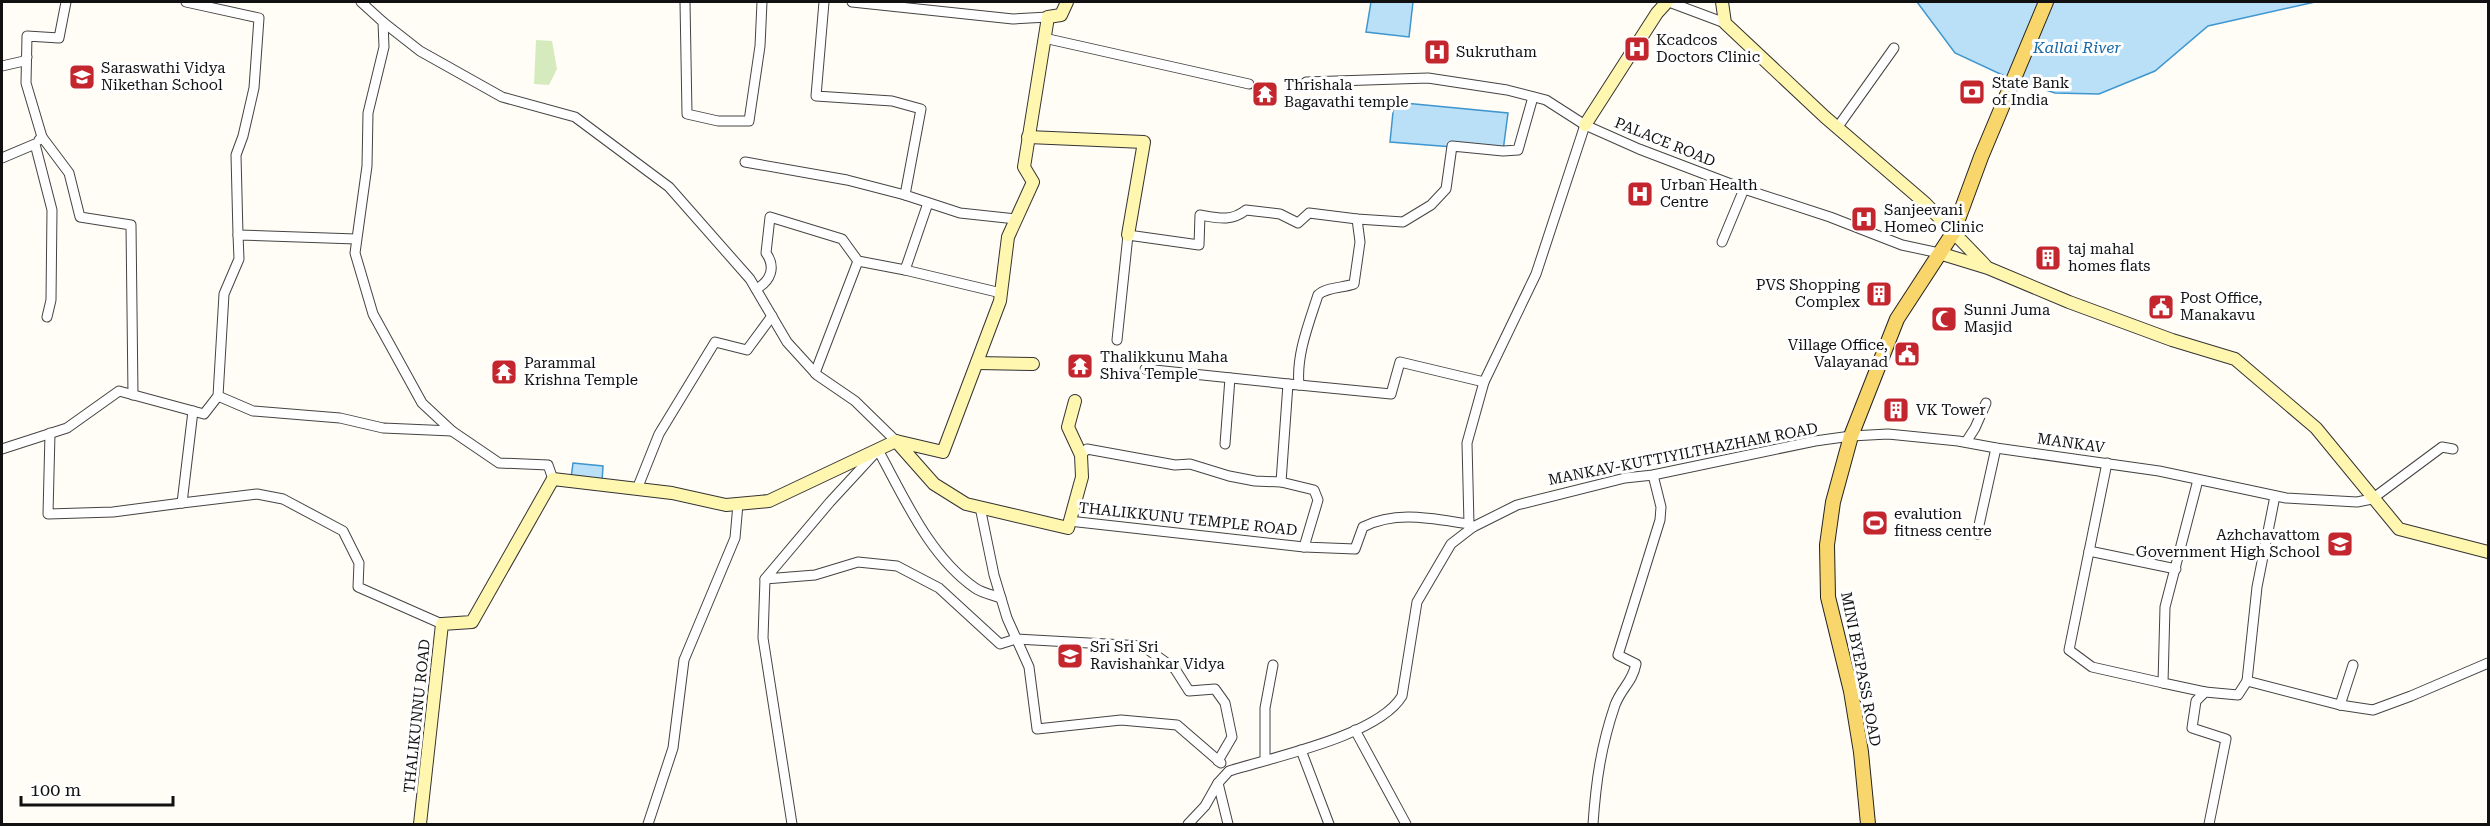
<svg xmlns="http://www.w3.org/2000/svg" width="2490" height="826" font-family="'Roboto Serif',serif">
  <style>
    .green { fill: #d5ebbd }
    .water { fill: #b9e0f7; stroke: #3f96cf; stroke-width: 1.5 }
    .lines { fill: none; stroke-linecap: round; stroke-linejoin: round }
    .street-casing { stroke: #444; stroke-width: 11 }
    .secondary-casing { stroke: #333; stroke-width: 14 }
    .primary-casing { stroke: #222; stroke-width: 16 }
    .street { stroke: #fff; stroke-width: 9 }
    .secondary { stroke: #fff6b0; stroke-width: 12 }
    .primary { stroke: #f9d66b; stroke-width: 14 }
    .labels { text-anchor: middle; dominant-baseline: central; stroke-width: 6; stroke-linejoin: round; paint-order: stroke }
    .poi-label { font-size: 15px; fill: #111; stroke: #fff; text-anchor: start }
    .street-label { font-size: 15px; fill: #111; stroke: #fff }
    .water-label { font-size: 16px; font-style: italic; fill: #1768a6; stroke: #fff }
  </style>
  <rect width="100%" height="100%" fill="#fffdf5"/>
  <path class="green" d="M536 40 552 41 557 69 549 85 534 84Z"/>
  <g class="water">
    <path d="M1371 2H1413L1409 37 1366 32Z"/>
    <path d="M1917 2H2315L2208 26 2155 71 2099 94 2055 93 2011 79 1955 53Z"/>
    <path d="M1394 102 1508 113 1503 151 1390 142Z"/>
    <path d="M573 463 603 466 602 482 571 478Z"/>
  </g>
  <g class="lines">
    <defs>
      <g id="street">
        <path d="M186 2 259 18 254 88 243 136 236 155 238 235"/>
        <path d="M361 2 383 22 384 47 368 113 367 166 355 253 373 314 422 403 452 431 499 463 548 465 553 479"/>
        <path d="M685 2 687 114 718 121H749L760 46 762 2"/>
        <path d="M824 2 816 96 892 101 921 109 905 195 960 213 1016 219"/>
        <path d="M852 2 1013 19 1048 17"/>
        <path d="M1669 2 1725 23"/>
        <path d="M383 22 420 51 502 97 575 117 669 187 750 279 787 342 817 375 855 401 896 441"/>
        <path d="M1044 38 1249 84"/>
        <path d="M2 66 24 61 27 57"/>
        <path d="M1306 82 1428 78 1507 90 1546 100 1585 125 1639 149 1744 189 1830 217 1902 245 1939 253"/>
        <path d="M1837 128 1894 48"/>
        <path d="M42 137 69 173 80 217 131 225 133 395"/>
        <path d="M39 140 42 137 26 83 27 36 59 38 66 2"/>
        <path d="M2 158 35 144 52 210 51 300 47 317"/>
        <path d="M745 162 847 180 905 195"/>
        <path d="M1722 242 1744 189"/>
        <path d="M905 270 1001 293"/>
        <path d="M756 289C771 281 776 267 766 253L770 217 842 239 858 261 905 270 928 203"/>
        <path d="M1117 340 1128 235 1199 245 1200 215C1218 218 1231 222 1246 210L1280 214 1298 223 1309 213 1357 219 1403 222 1431 205 1446 189 1452 146 1503 151 1518 150 1533 97"/>
        <path d="M1145 369 1288 384"/>
        <path d="M815 373 858 261"/>
        <path d="M1299 385 1391 394 1400 362 1484 382"/>
        <path d="M218 396 253 411 340 418 383 428 452 431"/>
        <path d="M193 411 182 503 257 494 283 499 343 531 359 563 358 587 442 624"/>
        <path d="M50 433 48 514 113 512 182 503"/>
        <path d="M1966 442 1975 428 1986 403"/>
        <path d="M1225 444 1230 378"/>
        <path d="M2 449 67 428 119 391 204 414 218 396 224 294 239 259 238 235 356 239"/>
        <path d="M1081 455 1087 449 1175 465 1190 464 1229 476 1255 481 1281 482 1288 384 1299 385C1296 355 1309 323 1318 295 1326 287 1343 288 1354 284L1360 242 1357 219"/>
        <path d="M2107 463 2069 650 2092 667 2163 683"/>
        <path d="M2198 480 2165 607 2163 683 2205 692"/>
        <path d="M1281 482 1314 490 1318 500 1304 547 1355 549 1363 527C1397 510 1433 519 1469 524L1473 527"/>
        <path d="M637 489 659 434 715 342 747 350 772 316"/>
        <path d="M980 507 994 575 1007 618 1029 667 1037 729 1121 720 1177 725 1221 763"/>
        <path d="M1069 521 1304 547"/>
        <path d="M1469 524 1467 443 1484 382 1536 274 1585 125"/>
        <path d="M1977 534 1996 448"/>
        <path d="M2089 551 2176 569"/>
        <path d="M765 579 763 638 792 824"/>
        <path d="M1001 598C993 595 982 593 975 588 929 556 904 497 878 450L830 502 765 579 815 575 858 562 897 566 939 588 1000 644 1016 639 1143 646 1175 669 1189 691 1215 689 1225 703 1232 737 1218 761"/>
        <path d="M2247 681 2257 587 2275 496"/>
        <path d="M2340 705 2353 665"/>
        <path d="M1355 730 1406 824"/>
        <path d="M1301 750 1329 824"/>
        <path d="M1265 760V708L1273 665"/>
        <path d="M1218 783 1228 824"/>
        <path d="M648 824 673 748 684 660 735 538 738 504"/>
        <path d="M1188 824 1205 806 1218 783 1229 771C1273 757 1378 736 1402 696L1417 602 1451 544 1473 527 1517 505 1625 478 1653 475 1815 441 1851 436 1888 434 1958 441 1996 448 2159 471 2286 498 2357 502 2372 499 2442 447 2453 449"/>
        <path d="M1593 824C1596 781 1601 746 1615 705 1622 687 1632 683 1636 664L1618 655 1660 520 1661 507 1653 475"/>
        <path d="M2209 824 2226 739 2192 728 2196 701 2205 692 2238 695 2247 681 2340 705 2373 710 2411 696 2488 663"/>
      </g>
      <g id="secondary">
        <path d="M1067 2 1061 15 1048 17 1024 167 1033 182 1008 237 1000 301 943 452 896 441 934 484 966 504 1068 528 1082 477 1081 455 1068 427 1075 401"/>
        <path d="M1722 2 1725 23 1825 117 1925 203 1985 265"/>
        <path d="M1585 125 1657 13 1667 2"/>
        <path d="M1028 137 1144 142 1128 235"/>
        <path d="M1939 253 1988 268 2069 302 2172 340 2235 359 2316 428 2399 529 2488 552"/>
        <path d="M977 363 1033 364"/>
        <path d="M420 824 442 624 472 622 553 479 672 493 726 505 769 501 896 441"/>
      </g>
      <path id="primary" d="M1868 824 1861 752 1851 691 1828 597 1827 545 1833 502 1851 436 1897 319 1953 233 1981 157 2046 2"/>
    </defs>
    <use href="#street" class="street-casing"/>
    <use href="#secondary" class="secondary-casing"/>
    <use href="#primary" class="primary-casing"/>
    <use href="#street" class="street"/>
    <use href="#secondary" class="secondary"/>
    <use href="#primary" class="primary"/>
  </g>
  <defs>
    <symbol id="hospital-square" viewBox="-11 -11 22 22"><rect x="-9" y="-9" width="18" height="18" rx="4" fill="#c4262e" stroke="#fff"/><path d="M-5-5h3v3.5h4V-5h3V5h-3V1.5h-4V5h-3Z" fill="#fff"/></symbol>
    <symbol id="school-square" viewBox="-11 -11 22 22"><rect x="-9" y="-9" width="18" height="18" rx="4" fill="#c4262e" stroke="#fff"/><path d="M0-5L7-2L0 1L-7-2ZM-4 1L0 2.5L4 1V4Q0 6-4 4Z" fill="#fff"/></symbol>
    <symbol id="bank-square" viewBox="-11 -11 22 22"><rect x="-9" y="-9" width="18" height="18" rx="4" fill="#c4262e" stroke="#fff"/><path d="M-6-4H6V4H-6ZM0-2.3a2.3 2.3 0 1 0 0 4.6a2.3 2.3 0 1 0 0-4.6Z" fill="#fff"/></symbol>
    <symbol id="temple-square" viewBox="-11 -11 22 22"><rect x="-9" y="-9" width="18" height="18" rx="4" fill="#c4262e" stroke="#fff"/><path d="M0-6L5-2H3V0L6.5 2.5H4V6H1.5V3h-3V6H-4V2.5H-6.5L-3 0V-2H-5Z" fill="#fff"/></symbol>
    <symbol id="building-square" viewBox="-11 -11 22 22"><rect x="-9" y="-9" width="18" height="18" rx="4" fill="#c4262e" stroke="#fff"/><path d="M-4-6H4V6H1V3H-1V6H-4ZM-2.5-4.3h1.7v1.8h-1.7ZM.8-4.3h1.7v1.8H.8ZM-2.5-1h1.7V.8h-1.7ZM.8-1h1.7V.8H.8Z" fill="#fff"/></symbol>
    <symbol id="civic-square" viewBox="-11 -11 22 22"><rect x="-9" y="-9" width="18" height="18" rx="4" fill="#c4262e" stroke="#fff"/><path d="M-.6-6.5H3V-4.5H.6V-3L4-1V1h2V6H-6V1h2V-1L-.6-3ZM-1.2 2.5V6h2.4V2.5Z" fill="#fff"/></symbol>
    <symbol id="mosque-square" viewBox="-11 -11 22 22"><rect x="-9" y="-9" width="18" height="18" rx="4" fill="#c4262e" stroke="#fff"/><path d="M3.5-4.9A6 6 0 1 0 3.5 4.9A5 5 0 1 1 3.5-4.9Z" fill="#fff"/></symbol>
    <symbol id="stadium-square" viewBox="-11 -11 22 22"><rect x="-9" y="-9" width="18" height="18" rx="4" fill="#c4262e" stroke="#fff"/><path d="M0-5a6.5 5 0 1 0 0 10a6.5 5 0 1 0 0-10ZM-3.5-1.8h7v3.6h-7Z" fill="#fff"/></symbol>
  </defs>
  <g fill-rule="evenodd">
    <use href="#hospital-square" x="1622" y="34" width="30" height="30"/>
    <use href="#hospital-square" x="1422" y="37" width="30" height="30"/>
    <use href="#school-square" x="67" y="62" width="30" height="30"/>
    <use href="#bank-square" x="1957" y="77" width="30" height="30"/>
    <use href="#temple-square" x="1250" y="79" width="30" height="30"/>
    <use href="#hospital-square" x="1625" y="179" width="30" height="30"/>
    <use href="#hospital-square" x="1849" y="204" width="30" height="30"/>
    <use href="#building-square" x="2033" y="243" width="30" height="30"/>
    <use href="#building-square" x="1864" y="279" width="30" height="30"/>
    <use href="#civic-square" x="2146" y="292" width="30" height="30"/>
    <use href="#mosque-square" x="1929" y="304" width="30" height="30"/>
    <use href="#civic-square" x="1892" y="339" width="30" height="30"/>
    <use href="#temple-square" x="1065" y="351" width="30" height="30"/>
    <use href="#temple-square" x="489" y="357" width="30" height="30"/>
    <use href="#building-square" x="1881" y="395" width="30" height="30"/>
    <use href="#stadium-square" x="1860" y="508" width="30" height="30"/>
    <use href="#school-square" x="2325" y="529" width="30" height="30"/>
    <use href="#school-square" x="1055" y="641" width="30" height="30"/>
  </g>
  <g class="labels">
    <g class="poi-label">
      <text x="1656" y="40">Kcadcos<tspan x="1656" dy="17">Doctors Clinic</tspan></text>
      <text x="1456" y="52">Sukrutham</text>
      <text x="101" y="68">Saraswathi Vidya<tspan x="101" dy="17">Nikethan School</tspan></text>
      <text x="1992" y="83">State Bank<tspan x="1992" dy="17">of India</tspan></text>
      <text x="1284" y="85">Thrishala<tspan x="1284" dy="17">Bagavathi temple</tspan></text>
      <text x="1660" y="185">Urban Health<tspan x="1660" dy="17">Centre</tspan></text>
      <text x="1884" y="210">Sanjeevani<tspan x="1884" dy="17">Homeo Clinic</tspan></text>
      <text x="2068" y="249">taj mahal<tspan x="2068" dy="17">homes flats</tspan></text>
      <text x="1860" y="285" text-anchor="end">PVS Shopping<tspan x="1860" dy="17">Complex</tspan></text>
      <text x="2180" y="298">Post Office,<tspan x="2180" dy="17">Manakavu</tspan></text>
      <text x="1964" y="310">Sunni Juma<tspan x="1964" dy="17">Masjid</tspan></text>
      <text x="1888" y="345" text-anchor="end">Village Office,<tspan x="1888" dy="17">Valayanad</tspan></text>
      <text x="1100" y="357">Thalikkunu Maha<tspan x="1100" dy="17">Shiva Temple</tspan></text>
      <text x="524" y="363">Parammal<tspan x="524" dy="17">Krishna Temple</tspan></text>
      <text x="1916" y="410">VK Tower</text>
      <text x="1894" y="514">evalution<tspan x="1894" dy="17">fitness centre</tspan></text>
      <text x="2320" y="535" text-anchor="end">Azhchavattom<tspan x="2320" dy="17">Government High School</tspan></text>
      <text x="1090" y="647">Sri Sri Sri<tspan x="1090" dy="17">Ravishankar Vidya</tspan></text>
    </g>
    <g class="street-label">
      <text transform="translate(1665 142) rotate(22)">PALACE ROAD</text>
      <text transform="translate(2071 443) rotate(8)">MANKAV</text>
      <text transform="translate(1683 454) rotate(-11)">MANKAV-KUTTIYILTHAZHAM ROAD</text>
      <text transform="translate(1188 519) rotate(6)">THALIKKUNU TEMPLE ROAD</text>
      <text transform="translate(1861 669) rotate(79)">MINI BYEPASS ROAD</text>
      <text transform="translate(417 716) rotate(-84)">THALIKUNNU ROAD</text>
    </g>
    <g class="water-label">
      <text x="2077" y="47">Kallai River</text>
    </g>
  </g>
  <rect width="2490" height="826" fill="none" stroke="#111111" stroke-width="6"/>
  <path d="M21 796v9h152v-9" fill="none" stroke="#111111" stroke-width="3"/>
  <text x="30" y="796" font-size="18" fill="#111111" stroke="#ffffff" stroke-width="4.5" paint-order="stroke">100 m</text>
</svg>
